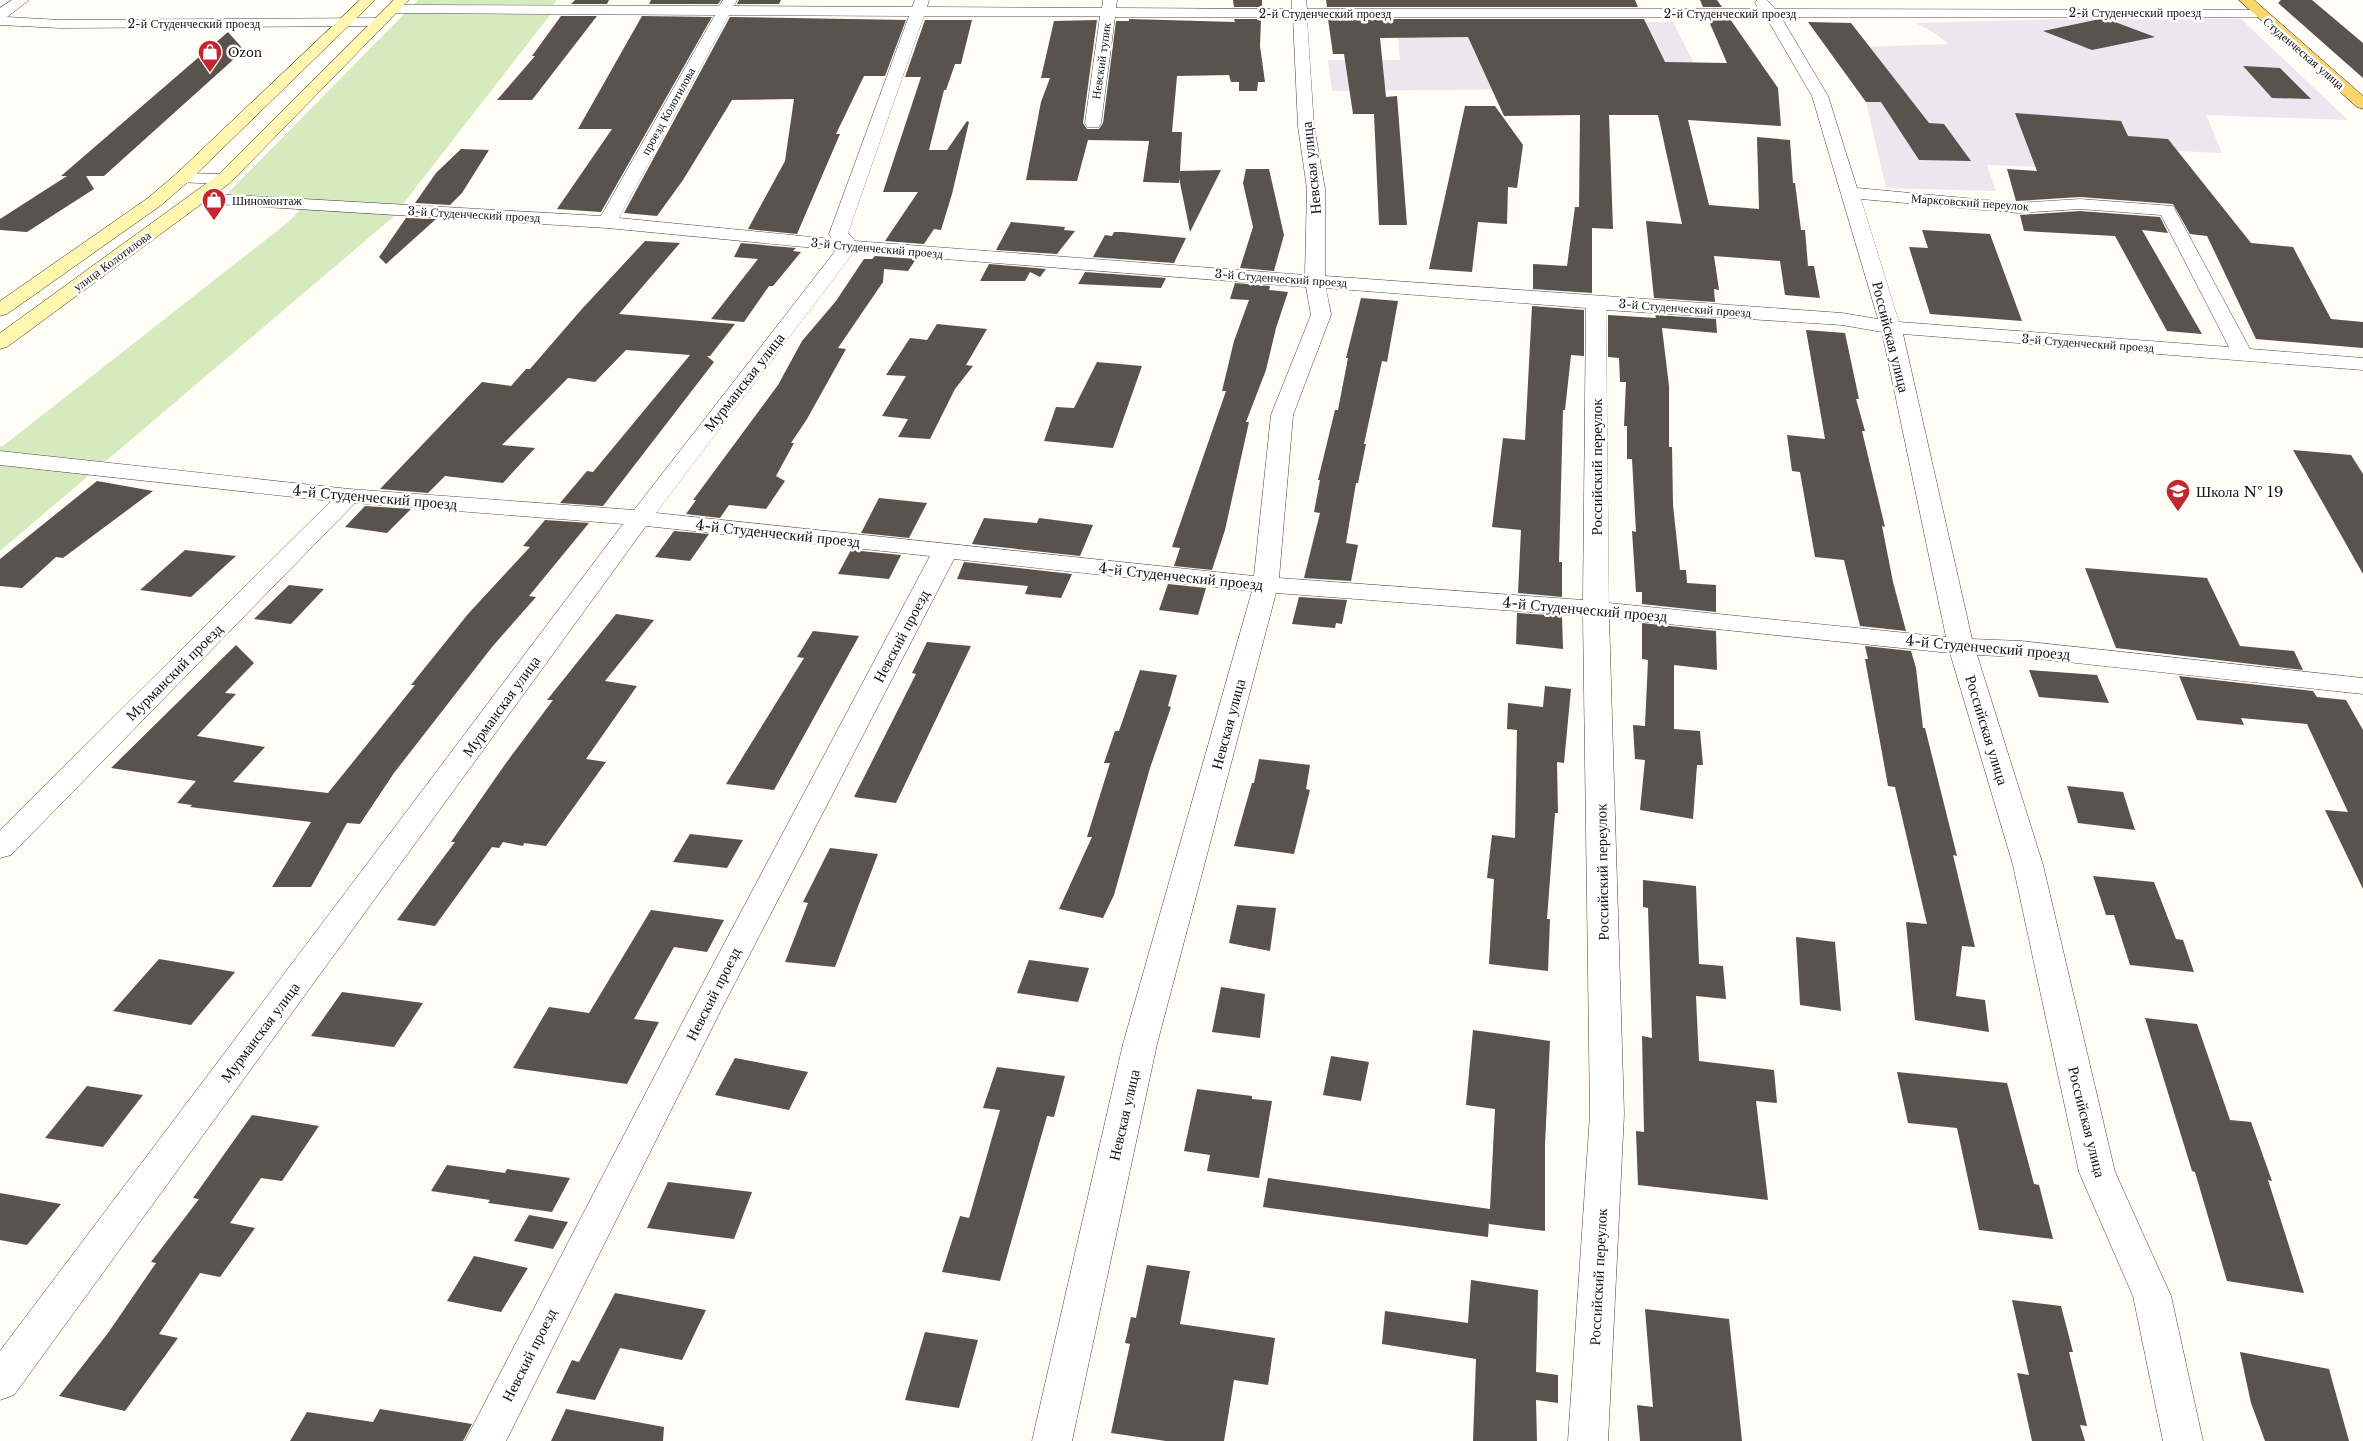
<svg xmlns="http://www.w3.org/2000/svg" width="2363" height="1441" font-family="'Libre Baskerville',serif">
  <style>
    .industrial { fill: #eee6ef }
    .green { fill: #d5ebbd }
    .building { fill: #5a524d }
    .lines { fill: none; stroke-linecap: round; stroke-linejoin: round }
    .minor-casing { stroke: #444; stroke-width: 1 }
    .secondary-casing { stroke: #333; stroke-width: 1 }
    .primary-casing { stroke: #222; stroke-width: 1 }
    .minor { fill: #fff; fill-rule: evenodd }
    .secondary { fill: #fff6b0; fill-rule: evenodd }
    .primary { fill: #f9d66b; fill-rule: evenodd }
    .labels { text-anchor: middle; dominant-baseline: central; stroke-width: 5; stroke-linejoin: round; paint-order: stroke }
    .far-street-label { font-size: 12px; fill: #111; stroke: #fff }
    .far-poi-label { font-size: 12px; fill: #111; stroke: #fff; text-anchor: start }
    .street-label { font-size: 15px; fill: #111; stroke: #fff }
    .poi-label { font-size: 15px; fill: #111; stroke: #fff; text-anchor: start }
  </style>
  <rect width="100%" height="100%" fill="#fffdf5"/>
  <g class="industrial">
    <path d="M2104 18 2241 19 2348 120 2206 115 2222 153 2155 150 2089 169 1987 165 1996 191 1886 188 1866 102 1827 48 1948 44 1935 33 1915 23Z"/>
    <path d="M1673 22 1694 63 1557 89 1332 91 1328 60H1400L1398 38 1392 23Z"/>
  </g>
  <path class="green" d="M418 0H556L550 15 392 218 0 551V446H3L287 223 310 200 228 193Z"/>
  <g class="building">
    <path d="M575 0H609L607 4H571Z"/>
    <path d="M651 0H721L718 4H649Z"/>
    <path d="M739 0H781L779 4H737Z"/>
    <path d="M1233 0H1262V7H1234Z"/>
    <path d="M1326 0H1635L1638 7H1327Z"/>
    <path d="M1700 0H1717L1722 7H1703Z"/>
    <path d="M2281 0H2312L2363 43V78L2278 3Z"/>
    <path d="M561 16H597L532 100H497L535 56H532Z"/>
    <path d="M642 16 712 17 601 212 557 209 612 129H578Z"/>
    <path d="M730 17 906 20 885 76H864L836 134H840L797 234 748 229 785 161 794 99 732 100 683 180 657 216 624 213Z"/>
    <path d="M1129 19 1235 22 1234 19H1261L1260 46 1265 82H1258L1257 91H1239V82H1231L1229 75 1177 76 1172 132H1182L1180 171 1221 170 1190 232 1179 178V183L1143 182 1149 141 1088 140 1077 181 1026 180 1041 102 1050 78H1041L1054 21 1097 20 1083 123 1087 129H1099L1103 123 1116 21H1129Z"/>
    <path d="M1328 19H1644L1665 62 1727 63 1708 19H1730L1778 88 1781 126 1688 120 1709 205 1759 209 1757 137 1790 140 1793 183H1795L1801 230H1805L1808 266H1814L1820 298 1785 295 1780 261 1714 256 1719 290 1714 289 1715 302 1654 298 1646 221 1682 224 1658 115H1609L1613 229 1592 228V293L1533 289V264L1567 266 1575 207H1579L1580 115 1504 116 1468 37 1380 38 1386 97 1397 96 1407 225H1379L1374 114H1353L1344 54H1333Z"/>
    <path d="M2100 19H2107L2155 37 2092 50 2043 31Z"/>
    <path d="M925 20H972L961 64H955L946 90H944L929 150H947L967 121 969 122 952 194 941 230 934 229 924 244 885 241 918 192H883L921 77H905Z"/>
    <path d="M1808 22 1851 23 1929 123 1944 124 1971 161 1919 160 1881 102H1866Z"/>
    <path d="M228 32 244 50 104 176H86L94 189 27 232 0 230V219L67 176H61Z"/>
    <path d="M2243 66 2280 68 2311 99 2272 98Z"/>
    <path d="M1465 106H1495L1523 145 1517 188 1508 187 1507 224 1478 222 1472 272 1429 269Z"/>
    <path d="M2015 113 2121 121 2128 136 2168 139 2251 243 2293 247 2331 319 2363 322V348L2256 339 2207 236 2190 234 2173 204 2080 197 2016 201 2007 169 2037 171Z"/>
    <path d="M461 149 489 150 462 193 450 205 415 203 436 173Z"/>
    <path d="M1246 169H1269L1284 235 1274 271 1240 268 1253 227 1243 183Z"/>
    <path d="M2080 211 2160 217 2168 233 2142 230 2202 334 2167 331 2115 236 2024 231 2020 215Z"/>
    <path d="M406 218 436 219 386 264 379 257Z"/>
    <path d="M1011 222 1065 227 1064 230 1075 231 1057 254 996 250Z"/>
    <path d="M1922 230 1990 234 2022 321 1930 314 1909 247 1928 248Z"/>
    <path d="M1114 232H1122L1186 238 1174 263 1093 257 1105 235 1112 236Z"/>
    <path d="M645 241 680 243 619 314 735 324 710 356H707L714 362 603 506 560 503 587 471 593 472 690 355 626 350 595 382 568 378 502 445 535 448 503 483 445 476 428 493 380 489 482 382 511 386 526 369H530L581 310Z"/>
    <path d="M741 243 796 248 793 251 801 252 773 286H769L744 322 711 319 758 259 734 257Z"/>
    <path d="M875 256 916 259 908 271 884 269 883 282 838 348 846 349 807 419 791 443H794L776 476 785 481 766 509 729 505 720 518 686 514 696 500H693L778 385 802 341 836 301 864 259H872Z"/>
    <path d="M989 264 1046 269 1040 277 1030 272 1025 281H980Z"/>
    <path d="M1085 272 1166 278 1161 288 1078 284Z"/>
    <path d="M1235 283 1270 286 1269 290 1288 292 1276 328 1266 370 1246 422H1249L1225 530 1212 570 1174 566 1180 548 1172 547 1226 391H1222L1234 341 1249 300 1230 299Z"/>
    <path d="M1361 298 1398 301 1387 362 1382 361 1364 444H1366L1358 483H1356L1346 543 1358 545 1351 581 1304 578 1320 513 1314 512 1320 480H1318L1335 410H1338L1348 358H1346Z"/>
    <path d="M1532 306 1584 310V356L1571 355 1565 410H1563L1559 562H1562V597L1518 593 1521 530 1492 527 1503 438 1525 440Z"/>
    <path d="M1608 315 1656 318 1655 315 1716 319 1717 333 1662 328 1669 386V447H1672L1673 505 1680 570H1686L1687 583 1716 585V612L1642 604V592H1636L1632 531 1636 532 1632 459H1627V426H1624L1626 382H1620L1619 358 1608 357Z"/>
    <path d="M937 324 987 329 966 365 973 366 955 389 930 439 898 437 908 419 882 416 906 376 886 375 910 338 927 340Z"/>
    <path d="M1806 330 1845 333 1859 399H1856L1865 431H1862L1885 527 1882 526 1893 582 1906 631 1860 626 1844 560 1815 557 1800 472 1792 471 1787 435 1825 439Z"/>
    <path d="M1097 362 1142 366 1113 448 1044 441 1056 407 1074 408Z"/>
    <path d="M2293 450 2351 455 2363 474V574Z"/>
    <path d="M97 481 153 491 63 558 56 557 22 588 0 586V559Z"/>
    <path d="M879 498 927 503 909 538 861 533Z"/>
    <path d="M365 506 411 509 387 533 345 527Z"/>
    <path d="M984 518 1037 523 1039 518 1093 525 1080 556 972 544Z"/>
    <path d="M545 520 589 523 529 596 536 597 492 647 394 773 360 824 347 823 311 887H272L311 822 190 807 192 805 177 803 196 781 111 768 236 645 254 663 225 693 236 694 197 736 265 747 233 782 328 793 415 685H411L468 614 530 547 523 546Z"/>
    <path d="M674 531 709 534 690 561 655 557Z"/>
    <path d="M185 550 236 556 191 597 140 590Z"/>
    <path d="M851 550 901 555 889 579 838 574Z"/>
    <path d="M964 562 1072 574 1061 598 1025 594 1028 586 957 579Z"/>
    <path d="M2085 568 2207 578 2240 646 2294 651 2303 670 2116 648Z"/>
    <path d="M1168 584 1206 588 1198 615 1159 610Z"/>
    <path d="M289 585 324 589 291 624 254 619Z"/>
    <path d="M1299 597 1347 600 1342 624 1336 623 1335 628 1292 624Z"/>
    <path d="M1517 613 1562 616 1563 649 1516 644Z"/>
    <path d="M616 614 654 620 605 681 637 686 586 759 606 762 546 846 524 843 523 846 503 842 499 848 492 847 435 926 397 920 455 842H451L506 763 553 700H547Z"/>
    <path d="M1642 623 1716 631 1717 670 1674 665V729L1700 731 1703 765H1697L1693 819 1640 810 1645 760 1635 759 1633 725 1645 726 1648 660 1642 659Z"/>
    <path d="M813 631 859 636 774 790 726 784 804 658 797 657Z"/>
    <path d="M927 642 971 646 896 803 854 797 916 674 912 673Z"/>
    <path d="M1865 646 1911 651 1916 668 1923 728H1925L1957 856 1953 855 1975 947 1962 946 1956 996 1985 1000 1989 1032 1915 1020 1906 922 1927 924 1895 787 1888 786 1865 659H1868Z"/>
    <path d="M1140 670 1177 675 1168 706 1171 707 1150 768 1114 895 1103 918 1059 909 1092 837H1087L1110 763H1104L1115 731H1119Z"/>
    <path d="M2029 670 2097 675 2109 703 2039 697Z"/>
    <path d="M2179 676 2313 691 2317 697 2346 700 2363 730V889L2325 810 2348 812 2307 724 2241 718 2244 725 2197 720Z"/>
    <path d="M1545 686 1571 689 1564 763 1557 762 1558 813H1555L1547 919H1550L1548 971 1489 964 1494 879 1487 878 1492 835 1515 838 1517 730 1507 729 1508 703 1543 707Z"/>
    <path d="M1259 759 1310 765 1306 789 1310 790 1294 854 1234 846 1252 783H1254Z"/>
    <path d="M2067 786 2123 792 2135 830 2078 823Z"/>
    <path d="M690 834 743 840 727 868 673 862Z"/>
    <path d="M830 848 878 854 835 967 785 962 808 903 803 902Z"/>
    <path d="M2093 876 2154 882 2176 939 2183 940 2194 972 2130 965 2114 915H2106Z"/>
    <path d="M1643 880 1696 886 1699 964 1723 966 1726 999 1696 996 1699 1061 1774 1070 1777 1103 1756 1101 1768 1200 1638 1185 1636 1131 1644 1132 1642 1036 1652 1038 1648 908 1643 907Z"/>
    <path d="M1237 905 1276 908 1270 951 1229 943Z"/>
    <path d="M651 910 724 920 707 952 674 947 634 1019 659 1022 627 1084 513 1068 549 1007 589 1013Z"/>
    <path d="M1796 937 1835 942 1841 1011 1800 1005Z"/>
    <path d="M159 959 235 972 191 1025 113 1011Z"/>
    <path d="M1029 960 1089 968 1078 1002 1017 993Z"/>
    <path d="M1221 987 1265 994 1260 1038 1212 1032Z"/>
    <path d="M342 992 423 1003 394 1047 311 1036Z"/>
    <path d="M2145 1018 2197 1024 2230 1120 2251 1122 2272 1181 2268 1180 2304 1293 2227 1281 2195 1172 2192 1171Z"/>
    <path d="M1473 1030 1550 1041 1545 1144V1231L1489 1224V1221L1488 1237 1263 1207 1268 1178 1490 1209 1495 1109 1466 1105Z"/>
    <path d="M1331 1056 1369 1062 1361 1101 1323 1095Z"/>
    <path d="M735 1058 808 1072 789 1110 715 1095Z"/>
    <path d="M997 1067 1065 1076 1054 1117 1047 1116 1000 1281 942 1272 960 1216 969 1218 1000 1110 983 1108Z"/>
    <path d="M1897 1072 2007 1083 2034 1184 2039 1185 2053 1239 1979 1230 1957 1128 1908 1123Z"/>
    <path d="M87 1086 143 1095 103 1147 45 1138Z"/>
    <path d="M1197 1089 1252 1096V1099L1272 1101 1259 1178 1207 1171 1210 1155 1184 1151Z"/>
    <path d="M252 1115 319 1126 282 1181 261 1178 230 1223 255 1228 220 1277 200 1273 159 1334 178 1338 125 1411 59 1396 108 1333 156 1263 151 1262 199 1199 193 1198Z"/>
    <path d="M447 1165 505 1173 507 1169 570 1178 552 1212 488 1203 490 1200 431 1191Z"/>
    <path d="M668 1182 752 1192 734 1239 647 1228Z"/>
    <path d="M0 1193 61 1204 27 1245 0 1240Z"/>
    <path d="M529 1215 568 1222 553 1249 514 1241Z"/>
    <path d="M474 1256 528 1268 501 1312 447 1301Z"/>
    <path d="M1147 1265 1190 1271 1180 1324 1275 1338 1268 1385 1234 1380 1224 1441H1166L1111 1433 1130 1344 1125 1343 1131 1317 1136 1318Z"/>
    <path d="M1471 1280 1538 1290 1536 1372 1558 1375V1403L1536 1400 1537 1441H1473L1476 1359 1382 1344 1385 1311 1468 1323Z"/>
    <path d="M615 1293 706 1310 682 1360 620 1348 595 1400 556 1393 572 1360 579 1362Z"/>
    <path d="M2012 1300 2061 1306 2073 1352H2069L2087 1426 2080 1425 2085 1441H2032L2017 1373 2029 1375Z"/>
    <path d="M1645 1309 1729 1319 1742 1441H1640L1637 1405 1653 1407Z"/>
    <path d="M925 1332 978 1340 959 1408 905 1400Z"/>
    <path d="M2240 1352 2329 1369 2349 1441H2265L2251 1403Z"/>
    <path d="M380 1409 472 1424 463 1441H290L307 1412 373 1422Z"/>
    <path d="M566 1409 664 1427 663 1441H551Z"/>
  </g>
  <g class="lines">
    <defs>
      <g id="minor">
        <path d="M12 0H29L7 17 61 20 381 18 388 22 381 26 61 28 0 25V8Z"/>
        <path d="M723 0H737L734 6 912 7 915 0H929L927 7 1102 8 1103 0H1117L1116 8 1292 9V0H1306L1307 9H1759L1755 3 1757 0H1767L1775 9 2263 10 2265 13 2258 17H1781L1828 96 1857 188 2018 203 2080 199 2173 206 2250 349 2363 358V370L1903 334 1972 639 2021 641 2363 678V694L2021 657 1977 655 2043 865 2115 1172 2171 1296 2203 1441H2163L2133 1296 2079 1172 2013 865 1950 653 1609 618 1624 1114 1608 1441H1568L1590 1114 1583 616 1276 593 1157 1044 1072 1441H1032L1123 1044 1252 591 954 559 722 1008 506 1441H465L690 1008 930 556 646 526 14 1395 0 1400V1351L623 524 355 503 11 855 0 858V830L331 501 0 465V451L349 489 634 510 836 250 607 228 199 203 193 202 190 198 193 194 199 193 601 216 715 15 393 13 386 9 393 5 719 6ZM729 15 909 16 829 234 832 239 619 218ZM924 16H1100L1085 123 1087 127H1099L1101 123 1115 17H1293L1298 126 1307 189 1305 275 855 241 848 233ZM1307 17H1766L1812 96 1878 319 1842 313 1325 276V189L1314 126ZM1861 199 2018 213 2080 209 2161 215 2229 347 1899 322ZM854 252 1306 287 1311 315 1271 415 1254 576 656 513ZM1326 288 1586 308 1583 600 1279 578 1293 415 1331 315ZM1606 310 1842 325 1882 332 1946 637 1609 603Z"/>
        <path d="M182 173 224 174 230 175 233 179 230 183 224 184 176 182 173 178 176 174Z"/>
      </g>
      <g id="secondary">
        <path d="M360 0H375L188 182 160 206 7 314 0 316V301L148 198 176 174Z"/>
        <path d="M394 0H409L230 183 7 347 0 349V333L218 175Z"/>
      </g>
      <path id="primary" d="M2239 0H2254L2363 96V109L2357 107Z"/>
    </defs>
    <use href="#minor" class="minor-casing"/>
    <use href="#secondary" class="secondary-casing"/>
    <use href="#primary" class="primary-casing"/>
    <use href="#minor" class="minor"/>
    <use href="#secondary" class="secondary"/>
    <use href="#primary" class="primary"/>
  </g>
  <defs>
    <symbol id="shop-pin" viewBox="-11 -11 22 30"><path d="M0 17L-7.5 6A9.5 9.5 0 1 1 7.5 6Z" fill="#c4262e" stroke="#fff"/><path d="M-5-2.5h2.3a2.7 3.5 0 0 1 5.4 0H5L5.5 6h-11ZM-1.5-2.5h3a1.5 2.3 0 0 0-3 0Z" fill="#fff"/></symbol>
    <symbol id="school-pin" viewBox="-11 -11 22 30"><path d="M0 17L-7.5 6A9.5 9.5 0 1 1 7.5 6Z" fill="#c4262e" stroke="#fff"/><path d="M0-5L7-2L0 1L-7-2ZM-4 1L0 2.5L4 1V4Q0 6-4 4Z" fill="#fff"/></symbol>
  </defs>
  <g fill-rule="evenodd">
    <use href="#shop-pin" x="196" y="38" width="28" height="38"/>
    <use href="#shop-pin" x="200" y="186" width="28" height="38"/>
    <use href="#school-pin" x="2164" y="477" width="28" height="38"/>
  </g>
  <g class="labels">
    <g class="far-street-label">
      <text x="2135" y="12">2-й Студенческий проезд</text>
      <text x="1325" y="13">2-й Студенческий проезд</text>
      <text x="1730" y="13">2-й Студенческий проезд</text>
      <text x="194" y="23">2-й Студенческий проезд</text>
      <text transform="translate(2304 53) rotate(41)">Студенческая улица</text>
      <text transform="translate(1101 61) rotate(-82)">Невский тупик</text>
      <text transform="translate(668 111) rotate(-61)">проезд Колотилова</text>
      <text transform="translate(1970 202) rotate(4)">Марксовский переулок</text>
      <text transform="translate(474 214) rotate(3)">3-й Студенческий проезд</text>
      <text transform="translate(877 248) rotate(5)">3-й Студенческий проезд</text>
      <text transform="translate(112 261) rotate(-36)">улица Колотилова</text>
      <text transform="translate(1281 278) rotate(4)">3-й Студенческий проезд</text>
      <text transform="translate(1685 308) rotate(4)">3-й Студенческий проезд</text>
      <text transform="translate(2088 343) rotate(4)">3-й Студенческий проезд</text>
    </g>
    <g class="far-poi-label">
      <text x="228" y="52">Ozon</text>
      <text x="232" y="200">Шиномонтаж</text>
    </g>
    <g class="street-label">
      <text transform="translate(1311 168) rotate(-96)">Невская улица</text>
      <text transform="translate(1891 337) rotate(76)">Российская улица</text>
      <text transform="translate(744 382) rotate(-52)">Мурманская улица</text>
      <text transform="translate(1596 467) rotate(-90)">Российский переулок</text>
      <text transform="translate(375 497) rotate(5)">4-й Студенческий проезд</text>
      <text transform="translate(778 533) rotate(6)">4-й Студенческий проезд</text>
      <text transform="translate(1181 576) rotate(6)">4-й Студенческий проезд</text>
      <text transform="translate(1585 609) rotate(5)">4-й Студенческий проезд</text>
      <text transform="translate(901 636) rotate(-62)">Невский проезд</text>
      <text transform="translate(1988 647) rotate(5)">4-й Студенческий проезд</text>
      <text transform="translate(174 672) rotate(-45)">Мурманский проезд</text>
      <text transform="translate(501 706) rotate(-54)">Мурманская улица</text>
      <text transform="translate(1228 724) rotate(-75)">Невская улица</text>
      <text transform="translate(1987 730) rotate(73)">Российская улица</text>
      <text transform="translate(1602 872) rotate(-91)">Российский переулок</text>
      <text transform="translate(713 994) rotate(-63)">Невский проезд</text>
      <text transform="translate(260 1032) rotate(-53)">Мурманская улица</text>
      <text transform="translate(1124 1115) rotate(-77)">Невская улица</text>
      <text transform="translate(2087 1122) rotate(76)">Российская улица</text>
      <text transform="translate(1598 1277) rotate(-87)">Российский переулок</text>
      <text transform="translate(529 1355) rotate(-63)">Невский проезд</text>
    </g>
    <g class="poi-label">
      <text x="2196" y="491">Школа № 19</text>
    </g>
  </g>
</svg>
